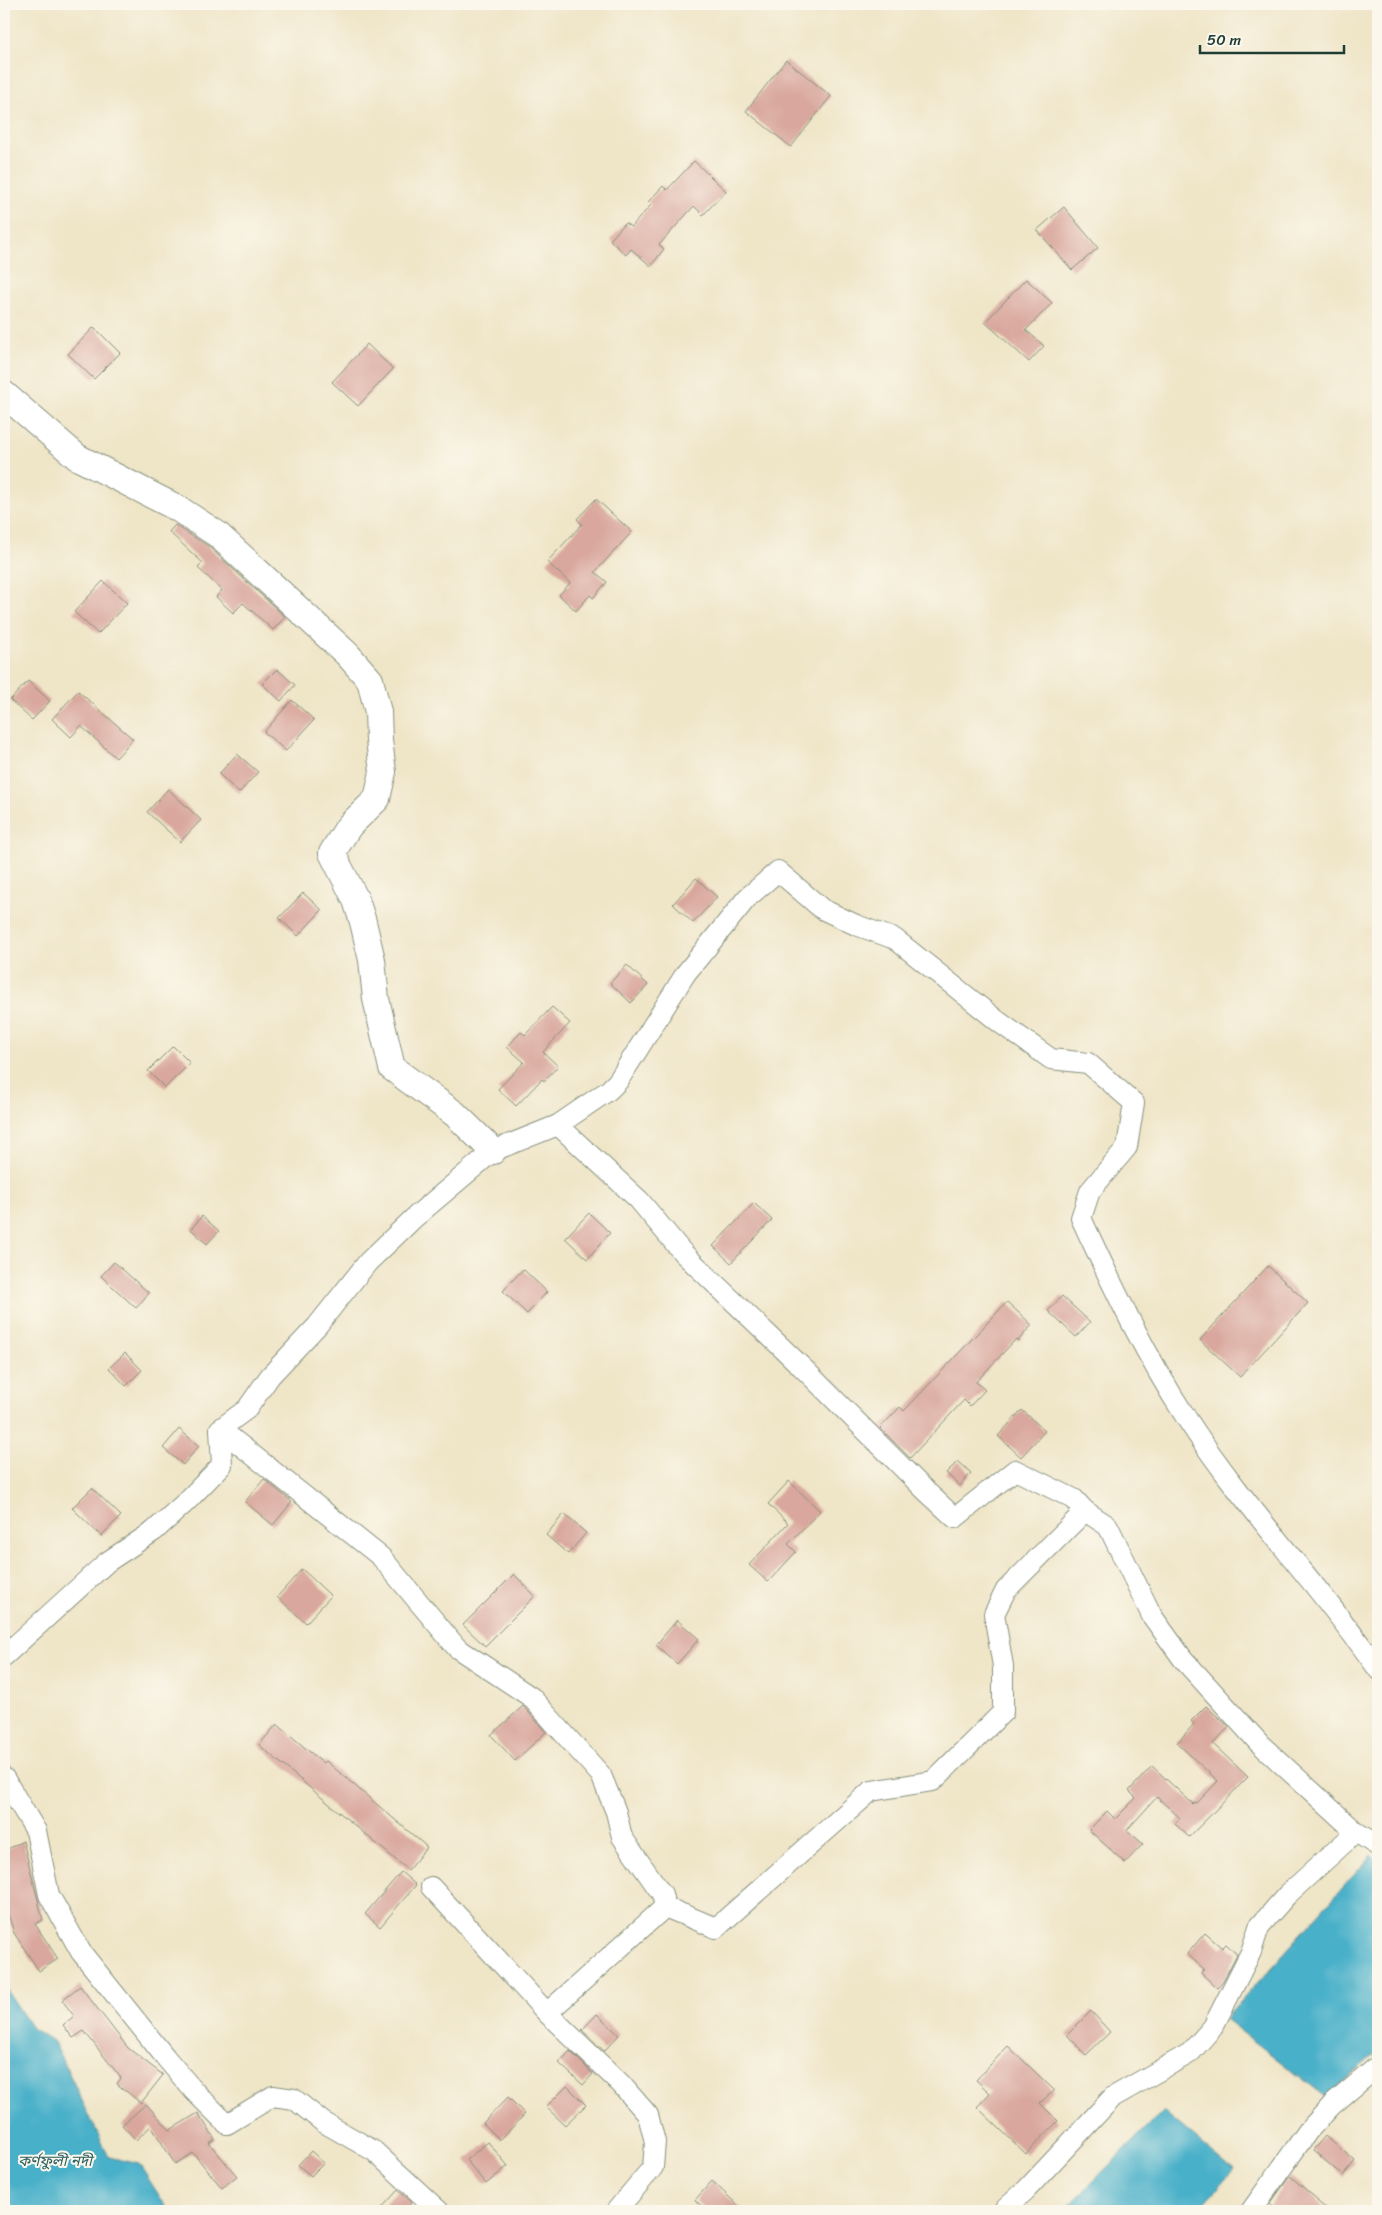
<svg xmlns="http://www.w3.org/2000/svg" width="1382" height="2215" font-family="Sriracha,'Noto Sans Bengali',sans-serif">
  <style>
    .water { fill: #4ab0c9; stroke: #34767e }
    .building { fill: #d9a79d }
    .lines { fill: none; stroke-linecap: round; stroke-linejoin: round }
    .minor-casing { stroke: #87917e; stroke-width: 22 }
    .tertiary-casing { stroke: #87917e; stroke-width: 28 }
    .minor { stroke: #fff; stroke-width: 20 }
    .tertiary { stroke: #fff; stroke-width: 26 }
    .labels { text-anchor: middle; dominant-baseline: central; stroke-width: 4; stroke-linejoin: round; paint-order: stroke }
    .water-label { font-size: 15px; font-style: italic; fill: #2c6061; stroke: #fbf7ec }
  </style>
  <rect width="100%" height="100%" fill="#fbf7ec"/>
  <filter id="ink" filterUnits="userSpaceOnUse"><feTurbulence type="fractalNoise" baseFrequency=".02" numOctaves="2"/><feDisplacementMap in="SourceGraphic" scale="10" xChannelSelector="R" yChannelSelector="G"/><feConvolveMatrix kernelMatrix="1 2 1 2 8 2 1 2 1" color-interpolation-filters="sRGB"/></filter>
  <filter id="wash" filterUnits="userSpaceOnUse"><feTurbulence type="fractalNoise" baseFrequency=".0096" numOctaves="4" result="noise"/><feDisplacementMap in="SourceGraphic" scale="20" xChannelSelector="R" yChannelSelector="G"/><feGaussianBlur stdDeviation="1.12" result="paint"/><feColorMatrix in="noise" values="0 0 0 0 0 0 0 0 0 0 0 0 0 0 0 0 0 1.4 0 .05"/><feComposite in="paint" operator="in"/></filter>
  <g filter="url(#wash)">
    <rect width="100%" height="100%" fill="#efe5c7"/>
    <g class="water">
      <path d="M1372 1855 1378 1862V2051L1326 2097 1225 2019Z"/>
      <path d="M4 1986 32 2028 54 2042 109 2157 139 2164 169 2211H4Z"/>
      <path d="M1163 2111 1234 2170 1196 2211H1064Z"/>
    </g>
    <g id="blocks">
      <g class="building">
        <path d="M786 60 831 96 791 147 746 111Z"/>
        <path d="M694 161 726 191 703 215 694 206 659 245 664 249 651 266 631 249 626 255 610 240 625 223 631 227 651 205 648 202 663 186 667 190Z"/>
        <path d="M1064 207 1098 248 1072 270 1037 230Z"/>
        <path d="M1026 279 1052 303 1026 330 1044 346 1029 362 985 322Z"/>
        <path d="M94 327 120 353 94 379 68 354Z"/>
        <path d="M367 344 393 369 358 406 332 382Z"/>
        <path d="M596 499 632 532 595 572 607 582 593 598 590 595 576 611 559 595 570 583 547 562 582 524 577 519Z"/>
        <path d="M175 525 208 546 285 617 273 630 243 603 233 613 216 597 222 590 198 568 203 563 169 532Z"/>
        <path d="M103 581 127 603 98 634 74 612Z"/>
        <path d="M277 669 295 685 281 701 262 684Z"/>
        <path d="M28 681 50 701 32 720 10 700Z"/>
        <path d="M78 691 133 739 116 758 81 726 71 737 52 719Z"/>
        <path d="M292 700 314 720 286 751 264 732Z"/>
        <path d="M237 754 258 772 239 793 219 774Z"/>
        <path d="M168 789 201 820 180 842 147 812Z"/>
        <path d="M696 878 717 897 693 923 673 904Z"/>
        <path d="M303 893 322 910 298 936 279 918Z"/>
        <path d="M627 965 648 985 631 1003 610 983Z"/>
        <path d="M552 1007 570 1023 543 1052 558 1066 544 1081 542 1079 516 1106 498 1089 524 1062 507 1047 521 1032 525 1035Z"/>
        <path d="M173 1046 190 1063 165 1088 148 1071Z"/>
        <path d="M754 1203 772 1220 731 1263 713 1246Z"/>
        <path d="M589 1213 610 1233 587 1259 565 1238Z"/>
        <path d="M202 1216 219 1231 207 1244 191 1229Z"/>
        <path d="M114 1262 149 1293 136 1308 101 1276Z"/>
        <path d="M1268 1266 1308 1303 1240 1377 1200 1340Z"/>
        <path d="M523 1269 547 1292 527 1314 503 1291Z"/>
        <path d="M1062 1296 1090 1322 1076 1337 1048 1311Z"/>
        <path d="M1007 1302 1032 1325 1018 1341 1016 1339 976 1382 985 1390 970 1406 964 1400 910 1458 880 1428 900 1407 904 1411Z"/>
        <path d="M125 1353 142 1370 126 1386 109 1368Z"/>
        <path d="M1022 1410 1045 1431 1021 1457 998 1436Z"/>
        <path d="M179 1429 199 1446 183 1465 163 1448Z"/>
        <path d="M958 1461 971 1473 960 1486 946 1473Z"/>
        <path d="M264 1479 292 1502 273 1525 245 1502Z"/>
        <path d="M789 1481 820 1511 788 1544 796 1552 768 1582 749 1565 788 1523 768 1504Z"/>
        <path d="M92 1488 121 1516 101 1536 72 1508Z"/>
        <path d="M564 1514 586 1533 568 1554 546 1535Z"/>
        <path d="M302 1569 331 1596 306 1623 277 1597Z"/>
        <path d="M514 1574 535 1596 485 1646 463 1625Z"/>
        <path d="M677 1620 699 1639 677 1664 656 1645Z"/>
        <path d="M523 1706 546 1732 515 1761 491 1735Z"/>
        <path d="M1206 1706 1229 1727 1213 1744 1248 1777 1189 1837 1175 1824 1180 1818 1157 1797 1127 1830 1143 1844 1125 1863 1089 1830 1107 1811 1115 1819 1136 1798 1129 1791 1152 1766 1193 1804 1195 1802 1197 1803 1218 1781 1177 1743 1194 1724 1191 1721Z"/>
        <path d="M277 1724 323 1763 326 1761 427 1847 408 1870 259 1745Z"/>
        <path d="M23 1841 43 1920 35 1924 58 1959 39 1971 14 1933 4 1901V1851Z"/>
        <path d="M401 1872 416 1885 380 1927 365 1914Z"/>
        <path d="M1205 1933 1222 1948 1226 1944 1237 1954 1223 1981 1217 1988 1201 1973 1204 1969 1187 1954Z"/>
        <path d="M80 1986 128 2048 163 2075 141 2103 117 2084 121 2078 84 2031 73 2038 63 2025 74 2016 62 2000Z"/>
        <path d="M1091 2011 1110 2032 1086 2055 1067 2035Z"/>
        <path d="M597 2014 619 2035 604 2051 582 2030Z"/>
        <path d="M1008 2046 1054 2090 1040 2103 1058 2121 1026 2154 977 2107 990 2093 976 2080Z"/>
        <path d="M570 2051 593 2074 583 2085 559 2063Z"/>
        <path d="M567 2086 586 2105 565 2125 546 2107Z"/>
        <path d="M508 2097 525 2114 500 2140 483 2123Z"/>
        <path d="M146 2104 170 2130 198 2113 215 2139 209 2143 237 2176 222 2188 193 2153 175 2164 151 2126 136 2140 122 2125Z"/>
        <path d="M1325 2136 1355 2161 1343 2176 1313 2150Z"/>
        <path d="M488 2142 508 2166 486 2184 466 2160Z"/>
        <path d="M311 2151 324 2163 311 2176 298 2165Z"/>
        <path d="M1290 2176 1318 2200 1317 2201 1329 2211H1278L1270 2204Z"/>
        <path d="M712 2181 744 2211H707L695 2200Z"/>
        <path d="M398 2190 412 2202 403 2211H379Z"/>
      </g>
    </g>
  </g>
  <g filter="url(#ink)">
    <use href="#blocks" fill-opacity="0" stroke="#87917e" stroke-width="1"/>
    <g class="lines">
      <defs>
        <g id="minor">
          <path d="M558 1125 639 1200 683 1253 805 1370 927 1492 955 1518 1015 1470 1074 1499 1085 1511"/>
          <path d="M4 1656 107 1562 154 1531 186 1502 222 1465 220 1429"/>
          <path d="M4 1778 36 1831 49 1895 81 1952 166 2058 194 2091 227 2124 273 2096 294 2099 323 2122 374 2151 439 2211"/>
          <path d="M431 1887 547 2013 665 1907 716 1928 871 1791 933 1781 1003 1712V1666L994 1614 1006 1590 1085 1511 1108 1526 1152 1616 1183 1659 1259 1743 1356 1832 1378 1846"/>
          <path d="M665 1907 662 1894 622 1837 616 1812 601 1775 531 1697 457 1648 381 1557 220 1429 247 1409 270 1376 317 1326 368 1262 415 1217 493 1151 558 1125 609 1090 618 1081 686 973 747 898 778 871 822 909 856 925 895 939 999 1022 1051 1059 1088 1063 1134 1103 1127 1147 1090 1191 1081 1218C1113 1287 1145 1355 1187 1419 1244 1507 1318 1583 1378 1669"/>
          <path d="M547 2013 621 2084 648 2115 655 2142 653 2167 616 2211"/>
          <path d="M1003 2211 1026 2190 1113 2097 1190 2053 1213 2027 1251 1952 1259 1927 1287 1895 1356 1832"/>
          <path d="M1251 2211 1308 2131 1332 2105 1378 2066"/>
        </g>
        <path id="tertiary" d="M4 394 77 457 177 508 217 534 347 654 370 680 378 712 379 740 383 772 377 799 349 826 332 853 356 900 363 922 372 960 376 999 392 1068 455 1114 493 1151"/>
      </defs>
      <use href="#minor" class="minor-casing"/>
      <use href="#tertiary" class="tertiary-casing"/>
      <use href="#minor" class="minor"/>
      <use href="#tertiary" class="tertiary"/>
    </g>
  </g>
  <g class="labels">
    <g class="water-label">
      <text x="55" y="2161">কর্ণফুলী নদী</text>
    </g>
  </g>
  <rect width="1382" height="2215" fill="none" stroke="#fbf7ec" stroke-width="20"/>
  <path d="M1200 45v8h144v-8" fill="none" stroke="#1f3d34" stroke-width="2.5"/>
  <text x="1207" y="45" font-size="15" fill="#1f3d34" stroke="#fbf7ec" stroke-width="4" paint-order="stroke">50 m</text>
</svg>
